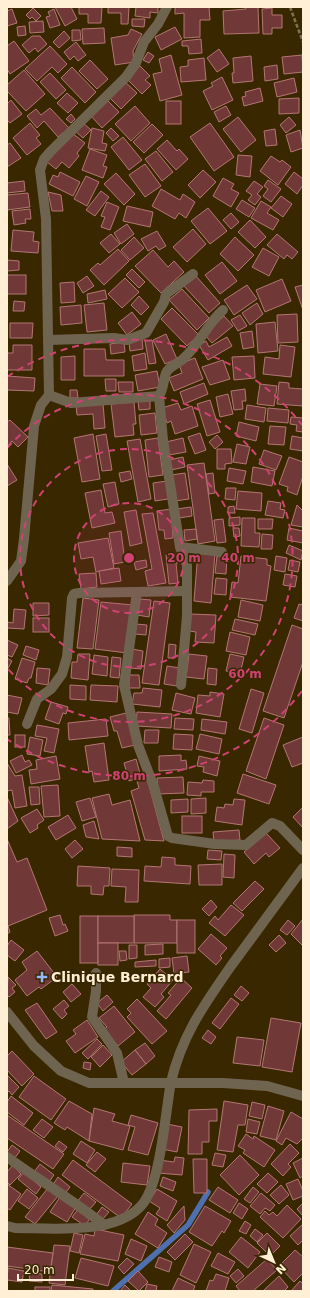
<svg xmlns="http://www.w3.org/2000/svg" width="310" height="1298" font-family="'DejaVu Sans',sans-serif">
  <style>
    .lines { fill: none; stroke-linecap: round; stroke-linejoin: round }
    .stream { stroke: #4f70b0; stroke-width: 5.5 }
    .building { fill: #703938; stroke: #b37673 }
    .path { stroke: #82724f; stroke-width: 2.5; stroke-dasharray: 4 2; stroke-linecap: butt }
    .minor { stroke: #6f644f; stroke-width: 10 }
    .ring { fill: none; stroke: #ce4373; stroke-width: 2; stroke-dasharray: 7 5 }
    .poi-dot { fill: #92b7fd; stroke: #392700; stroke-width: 1.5 }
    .labels { text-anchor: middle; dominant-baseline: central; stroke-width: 3; stroke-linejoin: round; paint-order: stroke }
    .poi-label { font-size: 14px; font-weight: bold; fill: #fff0d5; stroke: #392700; text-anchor: start }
    .centre { fill: #ce4373; stroke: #392700; stroke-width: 2 }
    .ring-label { font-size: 12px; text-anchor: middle; font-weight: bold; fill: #ce4373; stroke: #392700; stroke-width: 3; stroke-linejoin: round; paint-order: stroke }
  </style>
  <rect width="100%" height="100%" fill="#392700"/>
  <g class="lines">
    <path class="stream" d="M113 1291 188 1225 208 1192"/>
  </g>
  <g class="building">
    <path d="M55 7H71L77 19 65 26Z"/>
    <path d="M79 7H102L101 23H88V14H79Z"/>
    <path d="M108 7H129L128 24H121V13H108Z"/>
    <path d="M136 7H158V13L150 12V18L135 16Z"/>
    <path d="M175 7H209L210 20H200V37L184 38V13L175 14Z"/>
    <path d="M245 7H258L259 33 224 34 223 11 246 9Z"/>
    <path d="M33 8 41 16 36 21 32 17 30 19 26 15Z"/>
    <path d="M272 8V15H282V28H272V34H263L262 9Z"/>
    <path d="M12 9 17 23 7 26V11Z"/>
    <path d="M54 9 60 25 50 28 46 17 50 16 48 12Z"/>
    <path d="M132 19H145L144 27 132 26Z"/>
    <path d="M43 21 44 32 30 33 29 22Z"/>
    <path d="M25 26 26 35 18 36 17 27Z"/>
    <path d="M175 27 182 39 161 50 155 37Z"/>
    <path d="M104 28 105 43 83 44 82 29Z"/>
    <path d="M131 29 142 34 133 51 134 62 115 65 111 38 128 35Z"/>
    <path d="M72 30H80L81 40 72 41Z"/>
    <path d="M64 31 70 38 59 48 53 42Z"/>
    <path d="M32 36H40L47 44 38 52 35 48 29 53 22 45Z"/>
    <path d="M201 39 202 53 189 54 188 46H182V41Z"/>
    <path d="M14 41 29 61 10 74 7 69V46Z"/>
    <path d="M76 42 86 55 78 61 74 56 70 60 64 52Z"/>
    <path d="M50 46 67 64 58 73 52 67 37 81 25 69Z"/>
    <path d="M219 49 229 64 217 72 207 58Z"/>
    <path d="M148 52 154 56 149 63 143 60Z"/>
    <path d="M171 55 182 95 160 101 153 74 162 72 159 59Z"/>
    <path d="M302 55 303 72 284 74 282 57Z"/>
    <path d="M251 56 253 81 233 83 232 73H234L233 58Z"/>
    <path d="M204 58 206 80 181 82 180 67 188 66V60Z"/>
    <path d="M90 60 108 79 97 89 79 71Z"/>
    <path d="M277 65 278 79 265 81 264 67Z"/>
    <path d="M140 66 150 76 145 80 151 85 142 94 127 79Z"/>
    <path d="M72 67 96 92 85 103 61 78Z"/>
    <path d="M24 70 45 94 26 111 7 91V85Z"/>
    <path d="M50 73 66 90 56 99 40 82Z"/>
    <path d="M222 77 233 100 212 110 203 91 213 86 211 83Z"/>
    <path d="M294 78 297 92 277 97 274 83Z"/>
    <path d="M125 82 137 93 121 109 109 97Z"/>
    <path d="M260 88 263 101 244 106 242 97 246 96 245 92Z"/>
    <path d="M67 93 78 103 68 113 57 103Z"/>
    <path d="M299 98V113L279 114V99Z"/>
    <path d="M11 100 22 114 10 123 7 120V104Z"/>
    <path d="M107 100 119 112 102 128 91 116Z"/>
    <rect x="166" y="101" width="15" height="23"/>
    <path d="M135 106 150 123 131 141 115 124Z"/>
    <path d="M226 106 231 115 219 122 214 112Z"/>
    <path d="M50 108 69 128 58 137 44 121 37 128 27 116 36 109 41 115Z"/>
    <path d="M71 114 75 119 71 123 66 119Z"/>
    <path d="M238 117 256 140 241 152 223 129Z"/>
    <path d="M289 117 296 125 286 133 280 125Z"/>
    <path d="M82 122 91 130 83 138 74 130Z"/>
    <path d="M30 123 40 135 36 138 41 144 27 155 13 138Z"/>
    <path d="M210 123 234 157 214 171 190 137Z"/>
    <path d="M152 124 163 135 144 153 133 142Z"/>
    <path d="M92 128 104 131 102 143 107 144 105 151 88 148Z"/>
    <path d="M111 128 119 136 113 141 106 133Z"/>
    <path d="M275 129 277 145 266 146 264 131Z"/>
    <path d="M300 130 303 148 291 152 286 135Z"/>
    <path d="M72 133 85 143 77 153 79 156 69 168 62 162 56 169 47 162Z"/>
    <path d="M123 137 142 160 129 170 111 147Z"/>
    <path d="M167 140 177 151 179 149 188 159 176 170 157 149Z"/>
    <path d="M10 143 21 158 7 167V145Z"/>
    <path d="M90 149 107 155 103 166 107 167 103 178 82 170Z"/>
    <path d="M156 151 173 172 162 181 145 159Z"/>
    <path d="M238 155 252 156 250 177 236 175Z"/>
    <path d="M271 156 280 162 282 160 291 167 278 185 260 171Z"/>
    <path d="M145 164 161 186 145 197 129 175Z"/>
    <path d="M203 170 216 182 200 198 188 185Z"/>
    <path d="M60 172 80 182 73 196 49 184 53 175 58 177Z"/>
    <path d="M294 172 303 179V185L297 194 285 184Z"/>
    <path d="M116 173 135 194 124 205 104 184Z"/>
    <path d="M86 176 99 182 87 206 74 199Z"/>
    <path d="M223 178 234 184 231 189 239 193 231 207 213 196Z"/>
    <path d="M268 180 281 189 271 202 263 196 268 189 264 186Z"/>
    <path d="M24 181 25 191 7 193V183Z"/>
    <path d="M254 181 263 187 257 194 261 197 255 205 248 200 252 195 246 191Z"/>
    <path d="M161 189 180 200 183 194 195 202 186 218 179 213 175 219 152 206Z"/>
    <path d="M101 191 109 197 95 216 86 210Z"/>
    <path d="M48 192 61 195 63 211H52Z"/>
    <path d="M28 193 30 207 7 210V195Z"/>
    <path d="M281 196 292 204 283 217 271 208Z"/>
    <path d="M242 200 255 208 249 217 236 209Z"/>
    <path d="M261 201 271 207 267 213 279 220 273 230 251 218Z"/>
    <path d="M107 202 119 207 110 230 101 227 105 217 101 216Z"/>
    <path d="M127 206 153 212 150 227 123 221Z"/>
    <path d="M208 208 227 231 210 244 191 221Z"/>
    <path d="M30 209 31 219H25L26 223 14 225 12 211Z"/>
    <path d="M231 213 239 222 231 229 223 220Z"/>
    <path d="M250 220 266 237 255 248 238 232Z"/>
    <path d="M127 224 134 234 121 244 114 233Z"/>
    <path d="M193 229 206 244 187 262 173 247Z"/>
    <path d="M13 230 34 232 33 241 39 242 38 253 11 251Z"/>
    <path d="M157 231 166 246 159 250 156 246 148 251 141 239Z"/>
    <path d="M111 234 120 244 109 253 100 243Z"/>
    <path d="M277 234 298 252 292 259 287 255 284 259 267 245Z"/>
    <path d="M134 237 144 248 130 260 121 250Z"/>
    <path d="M235 237 254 255 238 271 220 254Z"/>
    <path d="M263 248 279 257 269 276 252 267Z"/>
    <path d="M118 249 129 261 104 285 90 270 98 263 100 265Z"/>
    <path d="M153 250 168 267 174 261 184 272 161 293 135 266Z"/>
    <path d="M7 260 19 261V270L7 271Z"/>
    <path d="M222 262 237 281 220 294 205 275Z"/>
    <path d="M132 269 145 282 139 288 126 275Z"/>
    <rect x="7" y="275" width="19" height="19"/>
    <path d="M195 275 220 303 209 313 184 286Z"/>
    <path d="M87 276 94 286 83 293 77 283Z"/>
    <path d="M125 278 139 292 122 308 108 294Z"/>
    <path d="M282 279 291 301 265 312 256 290Z"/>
    <path d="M74 282 75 302 61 303 60 283Z"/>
    <path d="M247 285 257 299 234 315 224 300Z"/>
    <path d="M303 285V310L295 287Z"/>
    <path d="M182 289 209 318 197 330 169 300Z"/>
    <path d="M105 290 107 299 88 303 87 294Z"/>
    <path d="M139 296 149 307 141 315 131 305Z"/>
    <path d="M14 301 25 302 24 311H13Z"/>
    <path d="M104 303 107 330 87 332 84 305Z"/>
    <path d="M257 303 263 314 250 325 242 313Z"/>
    <path d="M81 305 82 323 61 325 60 307Z"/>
    <path d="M172 308 199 335 187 346 161 319Z"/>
    <path d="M132 312 141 324 127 335 118 323Z"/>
    <path d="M297 314 298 342 278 343 277 315Z"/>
    <path d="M240 315 247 326 238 331 231 320Z"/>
    <path d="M224 316 233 326 212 343 204 334Z"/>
    <path d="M275 322 278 351 258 353 256 324Z"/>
    <path d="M10 323H33L32 338H10Z"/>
    <path d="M252 331 254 347 243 349 240 333Z"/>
    <path d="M166 334 177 359 165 364 153 340Z"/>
    <path d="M227 337 232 346 208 360 199 345 206 341 209 347Z"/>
    <path d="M142 339 143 349 130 351 129 342Z"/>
    <path d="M152 340 156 363 149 364 145 341Z"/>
    <path d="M124 342 125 352 111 354 110 344Z"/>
    <path d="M13 345H32V370H7V353H13Z"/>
    <path d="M280 345 295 347 291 377 263 374 265 357 279 359Z"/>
    <path d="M84 349H105L106 360H124V376H84Z"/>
    <path d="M145 353 147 369 134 371 132 356Z"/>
    <path d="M75 356V380H61V357Z"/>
    <path d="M254 356 255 378 234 380 232 357Z"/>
    <path d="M195 358 203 379 174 391 169 378 182 373 179 364Z"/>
    <path d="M223 360 230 379 210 385 202 367Z"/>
    <path d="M157 371 160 387 138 391 135 375Z"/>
    <path d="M7 376 35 378 34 391 7 390Z"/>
    <path d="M105 379H116V391H106Z"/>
    <path d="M118 382H133V392H119Z"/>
    <path d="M279 382 289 383V388L303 389V406L277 404Z"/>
    <path d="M204 383 208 394 184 404 180 392Z"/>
    <path d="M260 384 277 386 274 406 257 404Z"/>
    <path d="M245 389 246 401H242L243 409 234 410 231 391Z"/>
    <path d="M70 390H77L78 398H70Z"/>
    <path d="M228 394 233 414 220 417 216 397Z"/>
    <path d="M150 400V409L139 410 138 401Z"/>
    <path d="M210 400 220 432 207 436 197 404Z"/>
    <path d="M134 402 136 424H133L134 435 115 437 111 404Z"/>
    <path d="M103 403 105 428 94 429 93 414 77 415 76 405Z"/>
    <path d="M178 403 181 410 192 406 198 426 175 434 171 421 167 423 162 408Z"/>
    <path d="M247 405 266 408 264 422 245 419Z"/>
    <path d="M268 408 289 410 288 423 267 421Z"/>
    <path d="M155 413 157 433 141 435 139 415Z"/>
    <path d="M291 417 303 418V432L296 431 297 425 290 424Z"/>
    <path d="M10 420 28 437 18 447 12 441 7 447V422Z"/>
    <path d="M239 422 259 427 256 441 236 436Z"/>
    <path d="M270 426 286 427 284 445 268 444Z"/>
    <path d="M200 433 206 450 195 454 188 437Z"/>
    <path d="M93 434 100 479 82 482 74 438Z"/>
    <path d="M106 434 112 470 102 471 96 436Z"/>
    <path d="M217 435 223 442 215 449 209 442Z"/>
    <path d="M292 436 303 438V451L290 449Z"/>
    <path d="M158 438 163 475 149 477 145 440Z"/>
    <path d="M183 438 186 452 169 455 166 442Z"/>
    <path d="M140 439 151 499 138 502 127 441Z"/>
    <path d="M237 444 250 447 246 464 233 462Z"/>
    <path d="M217 449H231L232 463 225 464V469H217Z"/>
    <path d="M264 450 282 456 276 470 259 464Z"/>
    <path d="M183 457 185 467 171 470 169 460Z"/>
    <path d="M289 457 303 462V476L297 495 287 491 288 487 279 484Z"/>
    <path d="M204 463 215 541 198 544 187 465Z"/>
    <path d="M7 464 17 480 7 486Z"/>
    <path d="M253 467 275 471 272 486 251 482Z"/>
    <path d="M229 468 246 471 243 484 227 481Z"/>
    <path d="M130 471 132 479 121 482 119 473Z"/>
    <path d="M185 473 189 499 175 501 171 475Z"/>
    <path d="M213 473 215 493 209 494 206 474Z"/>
    <path d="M167 481 168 499 155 501 153 483Z"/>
    <path d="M115 482 119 504 108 507 103 484Z"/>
    <path d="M226 488H236L235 500 225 499Z"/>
    <path d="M101 490 105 513 112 512 115 523 92 528 85 493Z"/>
    <path d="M238 491 262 493 261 511 236 509Z"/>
    <path d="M268 501 281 503 280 509 285 510 283 518 265 515Z"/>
    <path d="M297 505 303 511V527L291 525Z"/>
    <path d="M234 506 235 513H228V507Z"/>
    <path d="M191 507 192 516 179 518 177 509Z"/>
    <path d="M171 509 173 538 165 539 164 530H159L157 511Z"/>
    <path d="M136 510 142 543 130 546 124 512Z"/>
    <path d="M153 513 166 583 148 586 145 571 152 569 142 514Z"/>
    <path d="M240 517V525L229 526V518Z"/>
    <path d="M242 518H255V533H260L259 547 241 546Z"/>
    <path d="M223 519 226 542 217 543 214 520Z"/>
    <path d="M258 519H273L272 529H258Z"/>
    <path d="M233 528H239L240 536 234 537Z"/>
    <path d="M289 528 303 531V543L287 540Z"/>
    <path d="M196 529 197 539 185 541 184 530Z"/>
    <path d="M121 531 125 562 114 564 109 533Z"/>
    <path d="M262 534 273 535 272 549H261Z"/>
    <path d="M108 538 114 568 96 572 93 557 81 559 78 543Z"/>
    <path d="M289 545 303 551 301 560 286 553Z"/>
    <path d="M198 552 215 553 211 603 194 601Z"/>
    <path d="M177 554 178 563H176L178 583 169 584 166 555Z"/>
    <path d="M217 556 227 557 226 574 215 573Z"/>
    <path d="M241 556 267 559V565L271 566 266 601 230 597 232 582 238 583Z"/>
    <path d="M276 556 287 558 285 572 274 570Z"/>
    <path d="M146 560 147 567 136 570 134 562Z"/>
    <path d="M290 560 300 562 298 572 288 570Z"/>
    <path d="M119 568 121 581 101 584 99 571Z"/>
    <path d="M96 573 97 587 81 589 79 574Z"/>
    <path d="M285 574 297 576 295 587 283 585Z"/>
    <path d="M216 578 227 579 226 595 214 594Z"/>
    <path d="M83 598 99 600 93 649 77 648Z"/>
    <path d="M139 599 151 600 149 617 137 615Z"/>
    <path d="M241 600 263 605 260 621 238 617Z"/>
    <path d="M154 601 170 603 159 685 142 683Z"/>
    <path d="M101 602 133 605 127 653 95 649Z"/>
    <path d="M33 603H49V615L33 616Z"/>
    <path d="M299 604 303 605V621L294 618Z"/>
    <path d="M14 609 26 610 24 629 7 628V622L13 623Z"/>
    <path d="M190 614 216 615 214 643 195 642 196 632 189 631Z"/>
    <rect x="33" y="618" width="16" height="14"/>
    <path d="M235 619 258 624 255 635 232 630Z"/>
    <path d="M136 624 147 625 146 635 135 634Z"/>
    <path d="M292 625 303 629V662L284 718 263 711Z"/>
    <path d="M230 632 250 637 246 655 226 651Z"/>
    <path d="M7 640 18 645 12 657 7 655Z"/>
    <path d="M169 644 176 645 175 658H168Z"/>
    <path d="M26 646 39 650 36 660 23 655Z"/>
    <path d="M132 649 143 651 141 669 130 668Z"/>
    <path d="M78 654H90L88 680 71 678 72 662H77Z"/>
    <path d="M189 654 207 656 204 679 186 677Z"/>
    <path d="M230 654 244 657 240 674 226 671Z"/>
    <path d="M94 655 108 657 107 676 92 674Z"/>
    <path d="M112 657 121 658 119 678 110 677Z"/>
    <path d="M7 658 12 661 7 670Z"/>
    <path d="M22 658 35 662 31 678H29L27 683 15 679Z"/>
    <path d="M167 666 180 668 177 686 164 684Z"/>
    <path d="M37 668 50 669 48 685 36 683Z"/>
    <path d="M208 668 217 669 216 685 207 684Z"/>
    <path d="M129 675H139L140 688H129Z"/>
    <path d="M70 685 86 686V700L70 699Z"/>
    <path d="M91 685 118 686 117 702 90 700Z"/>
    <path d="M143 688 162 690 160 707 132 704 134 693H142Z"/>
    <path d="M251 689 264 693 252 733 239 729Z"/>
    <path d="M210 692 224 694 220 717 196 713 198 695 210 696Z"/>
    <path d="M176 693 195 698 191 714 172 710Z"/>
    <path d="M7 695 22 698 18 714 7 712Z"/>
    <path d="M51 702 68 707 66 714 63 713 59 724 45 719Z"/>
    <path d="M137 712 172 714 171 728 136 726Z"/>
    <path d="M126 713 135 745 122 748 117 731H114L110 717Z"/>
    <path d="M7 718H9L10 735H7Z"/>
    <path d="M175 718 194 719 193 730 174 729Z"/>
    <path d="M264 718 284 725 266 779 246 771Z"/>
    <path d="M106 719 108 736 69 740 68 723Z"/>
    <path d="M202 719 227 722 225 734 201 730Z"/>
    <path d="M37 725 59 729 54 753 44 751 47 738 35 736Z"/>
    <path d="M145 730H159L158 743H144Z"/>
    <path d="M174 734 193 735 192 750 173 749Z"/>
    <path d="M200 734 222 739 219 754 196 749Z"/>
    <rect x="15" y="735" width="10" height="12"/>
    <path d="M30 737 43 740 40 756 27 754Z"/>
    <path d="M303 737V763L292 767 283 745Z"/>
    <path d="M104 743 109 780 94 782 92 771 89 772 85 746Z"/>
    <path d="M22 755 25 762 29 760 32 765 16 773 10 761Z"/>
    <path d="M181 755V761L186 760 187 769 159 771V756Z"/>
    <path d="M56 756 60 779 31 784 29 770 37 769 36 760Z"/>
    <path d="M199 756 220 761 217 776 203 772 204 767 197 766Z"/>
    <path d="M136 759 141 777 129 781 124 763Z"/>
    <path d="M7 763 15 776 22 775 27 806 15 808 12 790 7 791Z"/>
    <path d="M243 774 276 785 269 804 237 793Z"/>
    <path d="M183 777 184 793 158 794 157 778Z"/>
    <path d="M147 778 164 841 145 840 131 791 139 788 137 781Z"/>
    <path d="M203 780 214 781V792H201V796L187 795 188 782 202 783Z"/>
    <path d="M58 785 60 816 44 817 41 786Z"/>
    <path d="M29 787H39L40 804 31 805Z"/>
    <path d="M109 794 112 805 130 800 140 841 102 839 92 798Z"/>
    <path d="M7 797 18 821 7 829Z"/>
    <path d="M90 798 96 817 82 821 76 802Z"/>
    <path d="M206 798V813L191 814V799Z"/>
    <path d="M188 799V812L171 813V800Z"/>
    <path d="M234 799 245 800 242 825 215 821 217 807 224 808 225 804 233 805Z"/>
    <path d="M303 807V828L293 817Z"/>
    <path d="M37 809 44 820 37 825 38 828 30 833 21 818Z"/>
    <path d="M68 815 76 828 56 840 48 827Z"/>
    <rect x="182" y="816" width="20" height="17"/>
    <path d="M94 821 99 839 86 837 83 825Z"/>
    <path d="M239 830 240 840 214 842 213 832Z"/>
    <path d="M266 833 280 848 269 857 266 853 254 864 244 852Z"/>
    <path d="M7 839 17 862 27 858 47 910 8 926 10 932 7 934Z"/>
    <path d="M75 840 83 849 72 858 65 849Z"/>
    <path d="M117 847 132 848V857L117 856Z"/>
    <path d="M208 850 222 851 221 860 207 859Z"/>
    <path d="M224 854 235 855 234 878 223 877Z"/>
    <path d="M162 857 175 858V865L191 866 190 884 144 881 145 866 161 867Z"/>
    <path d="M222 864V885H199L198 865Z"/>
    <path d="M78 866 110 868 109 886H104L103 895 91 894V886H77Z"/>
    <path d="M112 869 139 870 138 902H125L126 887 111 886Z"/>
    <path d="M255 881 264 889 242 911 233 903Z"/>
    <path d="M211 900 217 907 209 916 202 909Z"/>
    <path d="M231 905 244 915 225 936 209 923 215 916 218 920Z"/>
    <path d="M60 915 63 925 65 924 68 931 55 936 49 918Z"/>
    <path d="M170 915V920H177V943H134V915Z"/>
    <rect x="80" y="916" width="18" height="47"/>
    <rect x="98" y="916" width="36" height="27"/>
    <path d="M303 919V946L291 934Z"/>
    <rect x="177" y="920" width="18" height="33"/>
    <path d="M288 920 295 926 287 935 280 930Z"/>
    <path d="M211 934 227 948 220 956 222 958 216 965 198 949Z"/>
    <path d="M279 935 286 943 276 952 269 945Z"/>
    <path d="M11 940 24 950 15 961 7 955V946Z"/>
    <rect x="98" y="943" width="20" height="22"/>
    <path d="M163 944V954L145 955V945Z"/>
    <path d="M129 945H137V958L129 959Z"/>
    <path d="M37 951 57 977 41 989 39 987 27 996 15 980 27 970 22 962Z"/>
    <path d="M119 951H126L127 960 120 961Z"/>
    <path d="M187 956 189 972 174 974 172 958Z"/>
    <path d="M170 958V967L159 968V959Z"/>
    <path d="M156 960V966L135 967V962Z"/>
    <path d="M160 969 173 980 161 994 164 997 155 1007 143 997 151 988 147 984Z"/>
    <path d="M8 977 16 985 12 988 15 992 9 997 7 995Z"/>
    <path d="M181 978 192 988 166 1019 157 1011 171 995 168 993Z"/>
    <path d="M72 984 81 994 71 1002 63 992Z"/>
    <path d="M241 986 249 993 242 1001 234 995Z"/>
    <path d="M107 995 113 1002 103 1011 97 1003Z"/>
    <path d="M231 998 239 1004 220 1029 212 1023Z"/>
    <path d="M137 999 167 1031 152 1044 127 1017 131 1013 127 1009Z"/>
    <path d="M64 1000 69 1006 64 1010 67 1014 62 1019 53 1009Z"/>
    <path d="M37 1003 57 1032 46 1039 25 1010Z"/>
    <path d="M114 1006 135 1032 118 1046 104 1029 107 1027 99 1018Z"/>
    <path d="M271 1018 301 1023 292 1072 262 1067Z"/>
    <path d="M87 1020 98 1037 75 1053 66 1041 76 1034 73 1030Z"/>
    <path d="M208 1030 216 1037 211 1044 202 1038Z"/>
    <path d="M237 1037 264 1040 260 1066 233 1063Z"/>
    <path d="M97 1039 102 1044 88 1059 82 1053Z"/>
    <path d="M145 1043 155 1056 146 1064 135 1050Z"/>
    <path d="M103 1045 112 1055 100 1067 91 1057Z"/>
    <path d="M135 1050 146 1064 132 1075 121 1062Z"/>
    <path d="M12 1051 34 1074 22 1086 7 1070V1056Z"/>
    <path d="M84 1062 91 1063 90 1070 83 1068Z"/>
    <path d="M7 1075 19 1087 12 1095 9 1091 7 1093Z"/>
    <path d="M34 1076 66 1099 51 1120 19 1097Z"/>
    <path d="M11 1096 33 1113 24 1125 7 1112V1102Z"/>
    <path d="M69 1101 92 1114 89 1141 67 1127 65 1130 54 1123Z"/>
    <path d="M224 1101 248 1105 245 1125H238L233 1152 217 1150Z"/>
    <path d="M252 1102 265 1105 262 1119 249 1116Z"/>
    <path d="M268 1106 284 1111 276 1140 260 1136Z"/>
    <path d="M94 1108 115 1114 112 1121 130 1126 123 1150 89 1141Z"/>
    <path d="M217 1109V1121H209V1142H202V1154H188L189 1110Z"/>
    <path d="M291 1112 303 1119V1138L297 1144 286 1138 282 1145 276 1141Z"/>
    <path d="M7 1115 64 1154 53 1169 7 1138Z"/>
    <path d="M131 1115 158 1123 148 1155 128 1150 135 1127 128 1125Z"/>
    <path d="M42 1119 53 1127 44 1138 33 1130Z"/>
    <path d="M248 1119 260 1122 257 1134 246 1132Z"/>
    <path d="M167 1124 182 1127 177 1152 162 1149Z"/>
    <path d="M246 1134 253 1139 254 1136 275 1150 264 1167 243 1153 245 1150 238 1146Z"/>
    <path d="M59 1141 67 1147 63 1152 55 1146Z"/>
    <path d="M81 1141 95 1150 87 1163 73 1154Z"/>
    <path d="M290 1144 299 1153 288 1164 291 1167 283 1176 271 1164Z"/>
    <path d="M12 1145 20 1151 14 1159 7 1152Z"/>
    <path d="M97 1152 106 1159 95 1172 86 1165Z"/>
    <path d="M215 1153 226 1155 223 1167 212 1165Z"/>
    <path d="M240 1155 259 1175 239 1195 220 1175Z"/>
    <path d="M175 1157 184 1158 182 1175 158 1173 159 1160 174 1162Z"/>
    <path d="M303 1158V1176L300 1178 293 1163Z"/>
    <path d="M193 1159H207V1193H194Z"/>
    <path d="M73 1160 132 1204 121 1218 62 1175Z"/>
    <path d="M123 1163 150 1166 147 1185 121 1182Z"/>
    <path d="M40 1164 54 1175 49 1182 34 1172Z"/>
    <path d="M13 1165 21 1174 10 1185 7 1182V1172Z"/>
    <path d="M24 1172 41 1187 36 1194 18 1179Z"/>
    <path d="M268 1173 278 1182 267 1193 257 1184Z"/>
    <path d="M58 1177 70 1187 64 1195 52 1186Z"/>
    <path d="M163 1177 176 1182 173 1191 160 1186Z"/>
    <path d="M298 1179 303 1191V1196L293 1200 286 1184Z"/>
    <path d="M7 1184 21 1194 10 1210 7 1208Z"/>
    <path d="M281 1185 289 1195 279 1204 270 1195Z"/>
    <path d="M218 1187 238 1200 230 1213 209 1200Z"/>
    <path d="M253 1187 259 1192 250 1203 244 1199Z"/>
    <path d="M48 1188 58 1196 35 1224 25 1217Z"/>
    <path d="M27 1189 38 1198 29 1209 18 1201Z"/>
    <path d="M157 1189 177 1201 167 1221 156 1214 160 1208 149 1201Z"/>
    <path d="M84 1193 96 1202 89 1210 77 1202Z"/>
    <path d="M261 1193 275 1205 270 1211 265 1208 260 1214 250 1206Z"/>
    <path d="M60 1197 76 1207 67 1222 50 1212Z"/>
    <path d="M239 1203 248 1209 242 1219 233 1213Z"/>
    <path d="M303 1203V1216L297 1209Z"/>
    <path d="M287 1205 301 1219 283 1238 260 1217 265 1211 269 1215 273 1212 277 1216Z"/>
    <path d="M184 1206 185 1220 174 1233 167 1225Z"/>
    <path d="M205 1206 231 1221 224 1233 222 1231 212 1246 189 1232Z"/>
    <path d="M102 1207 109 1212 102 1220 96 1215Z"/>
    <path d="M79 1208 91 1217 85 1226 72 1217Z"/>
    <path d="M148 1212 158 1219 155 1225 167 1233 158 1248 135 1234Z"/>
    <path d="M245 1221 251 1225 246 1234 239 1231Z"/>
    <path d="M303 1224V1240L298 1245 290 1236Z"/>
    <path d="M95 1229 124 1235 118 1261 80 1254 85 1234 94 1236Z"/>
    <path d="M255 1229 263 1235 257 1242 250 1236Z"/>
    <path d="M74 1233 83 1235 79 1253 70 1251Z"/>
    <path d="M267 1233 280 1246 270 1256 257 1243Z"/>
    <path d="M185 1234 193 1242 175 1260 167 1252Z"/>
    <path d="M241 1237 260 1252 248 1268 229 1252Z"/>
    <path d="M131 1239 147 1246 141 1261 125 1254Z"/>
    <path d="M194 1244 211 1252 196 1283 180 1275Z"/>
    <path d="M54 1245 70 1246 65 1285 49 1283Z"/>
    <path d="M7 1247 53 1253 50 1272 7 1266Z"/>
    <path d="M295 1250 303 1257V1273L294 1282 279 1266Z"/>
    <path d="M218 1253 235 1262 228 1274 211 1266Z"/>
    <path d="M159 1257 172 1262 169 1272 155 1267Z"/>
    <path d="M81 1258 114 1266 108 1286 75 1278Z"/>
    <path d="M127 1258 134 1264 124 1274 118 1267Z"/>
    <path d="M267 1259 277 1270 253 1291H240L236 1286Z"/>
    <path d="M8 1268 24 1271 22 1282 7 1280Z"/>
    <path d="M238 1269 244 1276 236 1283 230 1276Z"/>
    <path d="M138 1271 148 1282 139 1291 128 1281Z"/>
    <path d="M30 1273 42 1274V1282L29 1281Z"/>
    <path d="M216 1274 229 1278 225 1291H206L210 1280 213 1281Z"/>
    <path d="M279 1276 288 1287 284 1291H265L264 1290Z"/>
    <path d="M178 1278 195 1286 193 1291H172Z"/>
    <path d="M300 1281 303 1284V1291H291Z"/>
    <path d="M147 1284 157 1286 156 1291H145Z"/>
    <path d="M52 1285 93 1289V1291H51Z"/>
    <path d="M125 1285 131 1291H120Z"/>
    <rect x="35" y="1287" width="15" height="4"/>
  </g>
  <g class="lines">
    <path class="path" d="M290 7 303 42"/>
    <g class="minor">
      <path d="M48 340 114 338 127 340 146 333 164 302 166 294 193 274"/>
      <path d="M49 395 71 403 159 396 163 440 180 547 187 565V616L181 685"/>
      <path d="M159 396C164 388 163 381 166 373 169 366 178 364 183 359 199 345 207 324 223 310"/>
      <path d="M180 547 222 552"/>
      <path d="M7 581 21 561 24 539 34 426 41 405 49 395 46 219 40 170 44 159 50 152 126 77 136 63 144 42 158 24 167 7"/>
      <path d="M137 592 124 685 138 745 154 787 168 836 172 838 215 844 246 845 272 823 280 826 303 850"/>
      <path d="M27 724 37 699 51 689 62 674 67 657 72 598 74 594 79 593 187 591"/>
      <path d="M96 973V991L92 1017 117 1053 124 1083"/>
      <path d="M7 1012 34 1046 61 1071 89 1083H223L267 1086 303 1096"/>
      <path d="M7 1157C39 1180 73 1200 104 1225"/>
      <path d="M7 1226 15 1228C51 1228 113 1235 140 1207 161 1186 165 1113 171 1082 182 1035 204 1005 231 966 255 933 279 901 303 868"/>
    </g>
  </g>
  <circle cx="129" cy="558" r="55" fill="#ce4373" fill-opacity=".12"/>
  <g class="ring">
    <circle cx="129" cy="558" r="55"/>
    <circle cx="129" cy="558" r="109"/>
    <path d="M7 448A164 164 0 1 1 7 668"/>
    <path d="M302 691A218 218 0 0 1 7 739M7 377A218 218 0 0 1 302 425"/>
  </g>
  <path class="poi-dot" d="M40 971h4v4h4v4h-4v4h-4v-4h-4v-4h4z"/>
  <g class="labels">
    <g class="poi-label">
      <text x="51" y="977">Clinique Bernard</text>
    </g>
  </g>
  <circle cx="129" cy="558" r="6" class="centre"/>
  <g class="ring-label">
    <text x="184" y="562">20 m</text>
    <text x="238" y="562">40 m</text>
    <text x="245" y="678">60 m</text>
    <text x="129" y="780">80 m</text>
  </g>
  <rect width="310" height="1298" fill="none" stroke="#fff0d5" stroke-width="16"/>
  <g transform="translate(274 1262) rotate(136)" stroke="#392700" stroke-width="3" paint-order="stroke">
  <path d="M0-3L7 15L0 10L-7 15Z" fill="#fff0d5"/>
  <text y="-6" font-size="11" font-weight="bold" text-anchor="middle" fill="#fff0d5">N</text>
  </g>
  <path d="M18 1274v6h55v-6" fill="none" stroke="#fff0d5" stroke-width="2"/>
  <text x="24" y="1274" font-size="12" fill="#fff0d5" stroke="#392700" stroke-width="3" paint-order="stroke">20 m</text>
</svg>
